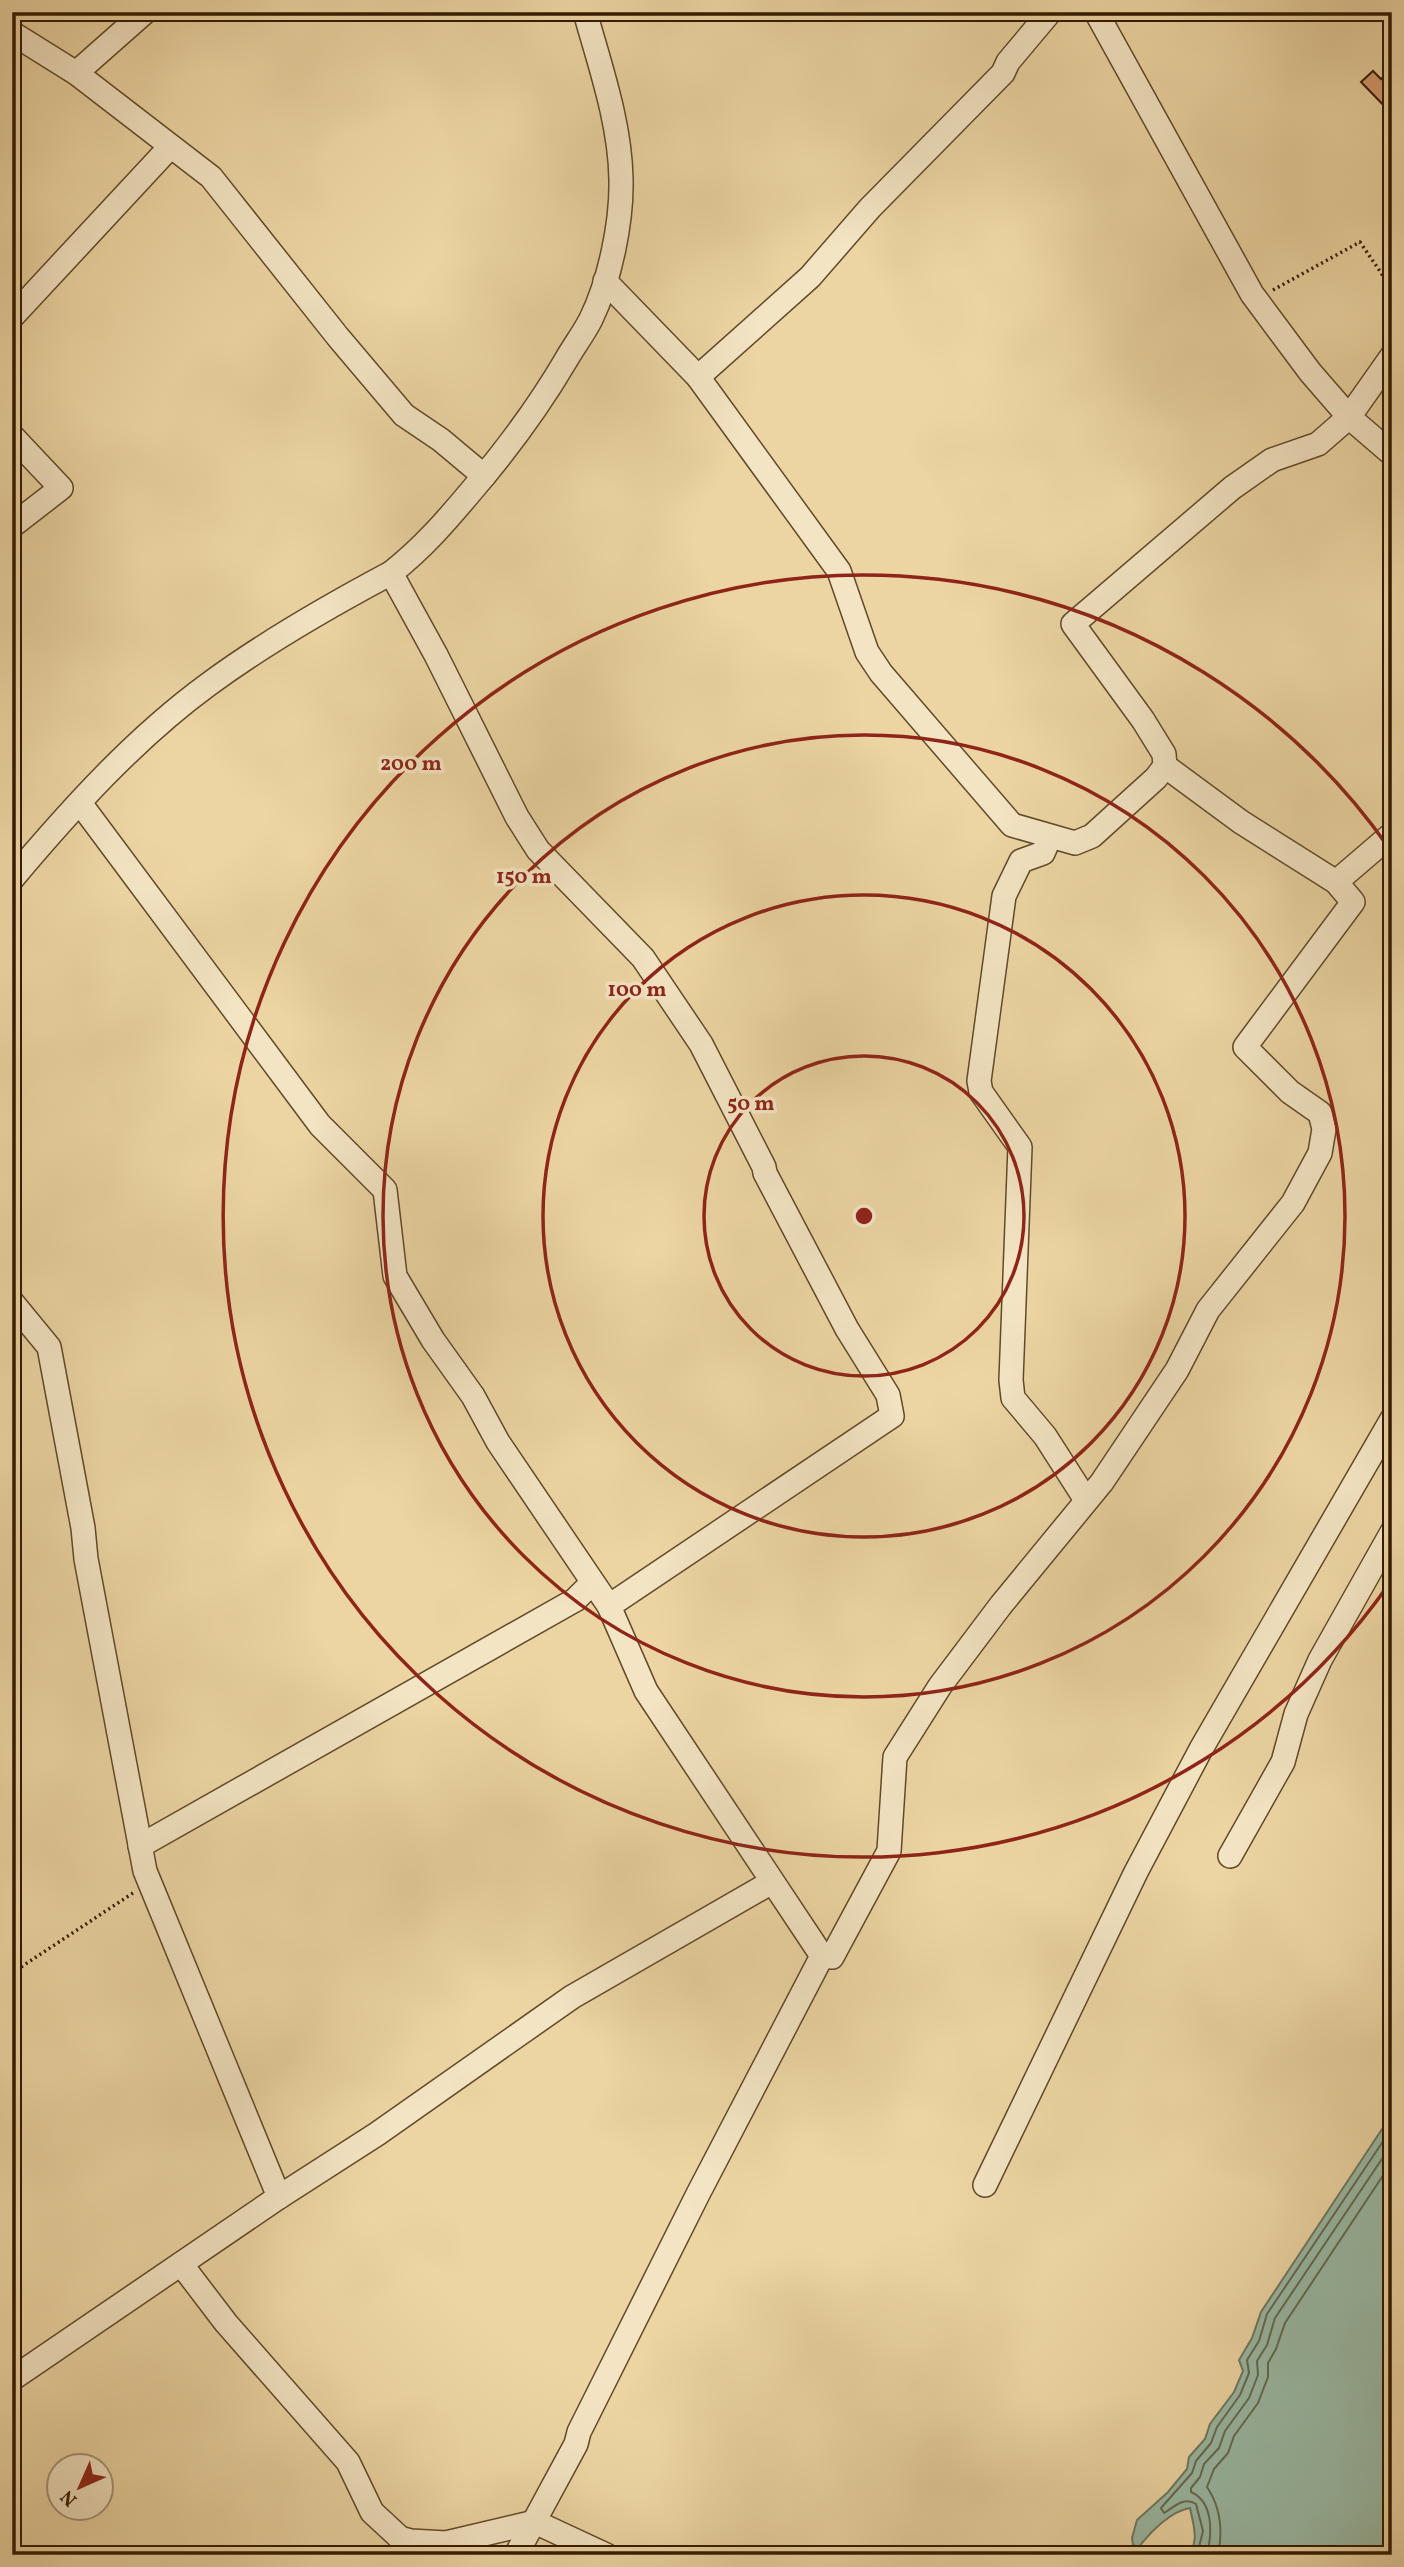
<svg xmlns="http://www.w3.org/2000/svg" width="1404" height="2567" font-family="Vollkorn,serif">
  <style>
    .water { fill: #99b9a4; stroke: #707962; stroke-width: 2 }
    .lines { fill: none; stroke-linecap: round; stroke-linejoin: round }
    .shore { stroke: #666a52; stroke-width: 2 }
    .building { fill: #d69c70; stroke: #331a00; stroke-width: 2 }
    .minor-casing { stroke: #614929; stroke-width: 26 }
    .path { stroke: #331a00; stroke-width: 3.5; stroke-dasharray: 2 3.5; stroke-linecap: butt }
    .minor { stroke: #f3e4c3; stroke-width: 23 }
    .ring { fill: none; stroke: #8f2418; stroke-width: 3.5 }
    .centre { fill: #8f2418; stroke: #f3e4c3; stroke-width: 3.5 }
    .ring-label { font-size: 21px; text-anchor: middle; font-weight: bold; fill: #8f2418; stroke: #f3e4c3; stroke-width: 7; stroke-linejoin: round; paint-order: stroke }
  </style>
  <rect width="100%" height="100%" fill="#ecd5a3"/>
  <filter id="stains"><feTurbulence type="fractalNoise" baseFrequency=".00286" numOctaves="4"/><feColorMatrix values="0 0 0 0 .2 0 0 0 0 .09 0 0 0 0 .02 0 0 0 .5 -.17"/></filter>
  <radialGradient id="worn" r=".72"><stop offset=".6" stop-color="#630" stop-opacity="0"/><stop offset="1" stop-color="#630" stop-opacity=".3"/></radialGradient>
  <path class="water" d="M1392 2114V2555H1188C1200 2541 1193 2524 1190 2508 1171 2511 1150 2532 1139 2547L1133 2545 1132 2538 1137 2520 1168 2492 1187 2469 1189 2457 1205 2439 1210 2424 1234 2392 1243 2371 1239 2360 1252 2338 1261 2312Z"/>
  <g class="lines">
    <g class="shore">
      <path d="M1197 2555 1203 2531 1196 2504C1184 2496 1174 2507 1164 2513L1161 2508 1192 2473 1196 2461 1211 2443 1217 2427 1240 2395 1249 2373 1247 2360 1259 2341 1267 2314 1392 2128"/>
      <path d="M1207 2555C1212 2534 1214 2502 1191 2492V2488L1200 2477 1204 2464 1219 2448 1225 2431 1249 2398 1258 2375 1257 2361 1267 2345 1275 2318 1392 2144"/>
      <path d="M1218 2555C1223 2531 1221 2508 1207 2487L1214 2469 1228 2453 1234 2436 1258 2403 1268 2377V2363L1276 2349 1285 2323 1392 2162"/>
    </g>
  </g>
  <path class="building" d="M1392 69V114L1361 82 1373 71 1381 79Z"/>
  <g class="lines">
    <defs>
      <g id="minor">
        <path d="M1096 12 1252 294 1310 372 1349 417 1392 454"/>
        <path d="M12 33 76 73 211 177 338 337 404 415 441 440 484 476"/>
        <path d="M76 73 145 12"/>
        <path d="M605 281 698 377 839 571 867 652 881 673 1012 825 1075 843 1092 836 1156 778 1165 766 1164 754 1143 720 1073 624 1232 488 1272 460 1318 444 1349 417 1392 356"/>
        <path d="M12 317 170 147"/>
        <path d="M698 377 810 277 870 208 1003 73 1008 62 1050 12"/>
        <path d="M12 436 61 488 12 526"/>
        <path d="M391 573 436 655 517 817 538 850 643 958 701 1044 764 1167 765 1173 847 1329 888 1395 892 1416 609 1606"/>
        <path d="M80 803 320 1125 385 1190 395 1276 433 1340 473 1396 498 1442 609 1606 646 1691 822 1956"/>
        <path d="M1050 837 1043 853 1021 861 1004 896 979 1081 981 1092 1020 1147 1011 1380 1013 1398 1045 1436 1086 1500"/>
        <path d="M12 879C71 809 135 738 209 684 266 642 329 606 391 573 423 548 447 520 473 489 508 448 539 406 566 360 574 346 584 333 591 319 610 280 622 222 621 179 620 122 600 66 585 12"/>
        <path d="M1336 882 1392 834"/>
        <path d="M12 1302 49 1347 83 1528 86 1559 145 1871 279 2197"/>
        <path d="M140 1846 575 1600 592 1583"/>
        <path d="M1230 1856 1283 1762 1296 1714 1320 1660 1392 1532"/>
        <path d="M822 1956 832 1957 889 1851 895 1757 940 1686 1001 1605 1102 1482 1177 1370 1208 1310 1293 1203 1320 1153 1324 1129 1320 1113 1290 1092 1245 1047 1353 902 1336 882 1241 822 1165 766"/>
        <path d="M985 2185 1136 1872 1201 1749 1392 1419"/>
        <path d="M181 2264 226 2323 348 2462 372 2512 400 2538 411 2541 446 2543 535 2522 606 2555"/>
        <path d="M12 2379 279 2197 377 2134 572 1997 772 1882"/>
        <path d="M516 2555 576 2444 579 2432 698 2194 822 1956"/>
      </g>
    </defs>
    <use href="#minor" class="minor-casing"/>
    <g class="path">
      <path d="M1273 290 1360 242 1392 289"/>
      <path d="M12 1973 133 1893"/>
    </g>
    <use href="#minor" class="minor"/>
  </g>
  <g class="ring">
    <circle cx="864" cy="1216" r="160"/>
    <circle cx="864" cy="1216" r="321"/>
    <circle cx="864" cy="1216" r="481"/>
    <path d="M1389 1584A641 641 0 1 1 1389 848"/>
  </g>
  <circle cx="864" cy="1216" r="10" class="centre"/>
  <g class="ring-label">
    <text x="411" y="770">200 m</text>
    <text x="524" y="883">150 m</text>
    <text x="637" y="996">100 m</text>
    <text x="751" y="1110">50 m</text>
  </g>
  <rect width="1404" height="2567" fill="none" stroke="#ecd5a3" stroke-width="42"/>
  <rect x="14" y="14" width="1376" height="2539" fill="none" stroke="#331a00" stroke-width="3.5"/>
  <rect x="21" y="21" width="1362" height="2525" fill="none" stroke="#331a00" stroke-width="2"/>
  <g transform="translate(80 2487) rotate(225)"><circle r="33" fill="#f3e4c3" stroke="#a69375" stroke-width="2"/>
  <path d="M0-5L12 26L0 18L-12 26Z" fill="#8f2418"/>
  <text y="-10" font-size="19" font-weight="bold" text-anchor="middle" fill="#331a00">N</text>
  </g>
  <rect width="100%" height="100%" filter="url(#stains)"/>
  <rect width="100%" height="100%" fill="url(#worn)"/>
</svg>
